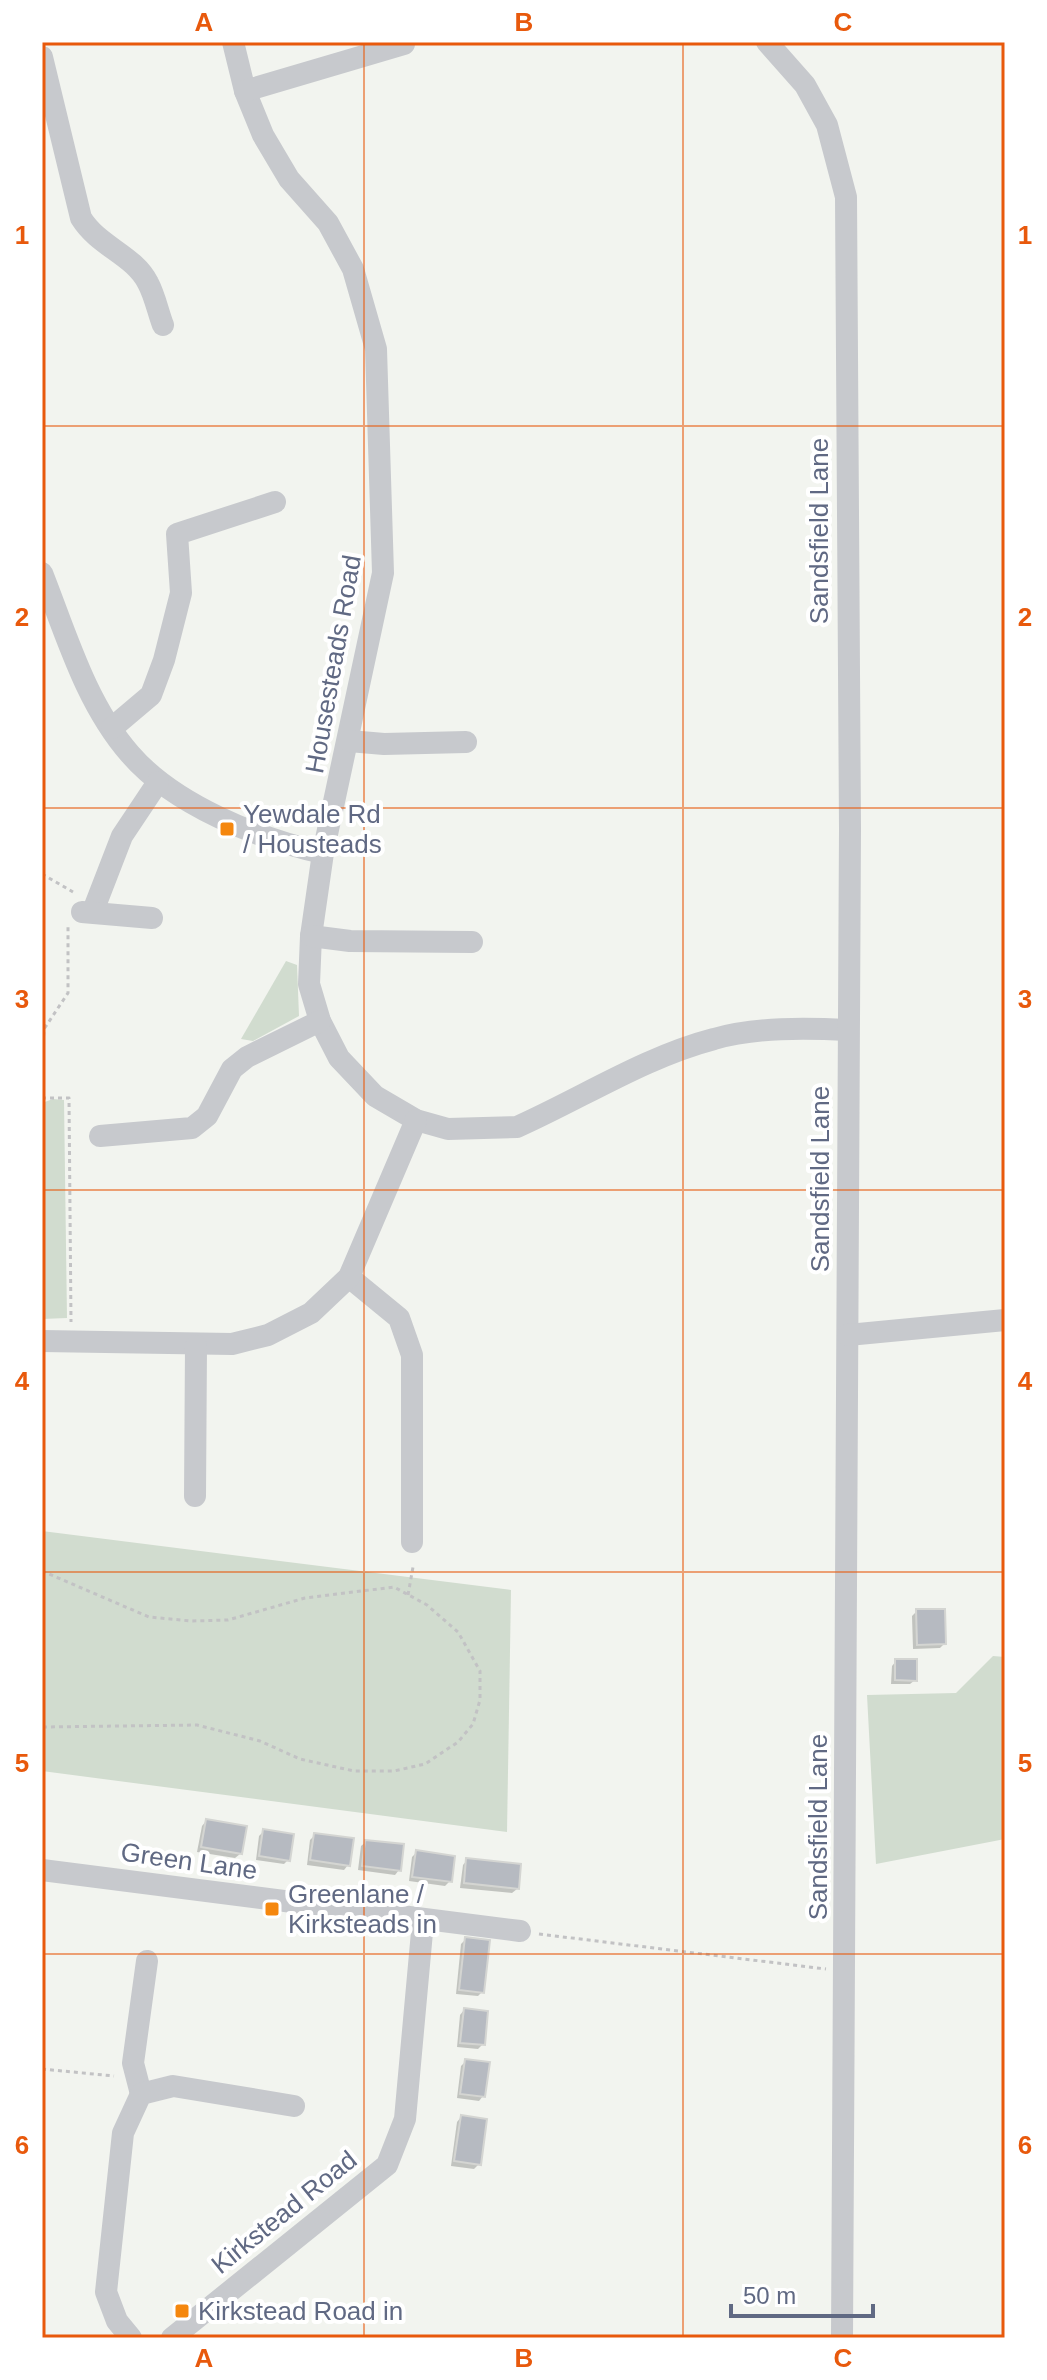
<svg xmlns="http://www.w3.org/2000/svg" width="1047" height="2380" font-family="Arial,sans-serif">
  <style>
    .green { fill: #d1dccf }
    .shadow { fill: #0003 }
    .building { fill: #b6bac1; stroke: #d4d5d2; stroke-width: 2 }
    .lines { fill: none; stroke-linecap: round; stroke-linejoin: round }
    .path { stroke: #c2c2c4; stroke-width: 3; stroke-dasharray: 4 4; stroke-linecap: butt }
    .minor { stroke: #c7c9cd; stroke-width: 22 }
    .grid { fill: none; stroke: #e8590c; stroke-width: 2; stroke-opacity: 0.55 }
    .poi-dot { fill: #f5870e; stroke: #fff; stroke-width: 3 }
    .labels { text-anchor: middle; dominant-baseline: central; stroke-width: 8; stroke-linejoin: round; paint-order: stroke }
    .street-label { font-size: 26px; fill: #606983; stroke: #fff }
    .poi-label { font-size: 26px; fill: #606983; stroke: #fff; text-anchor: start }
    .neatline { fill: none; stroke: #e8590c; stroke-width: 3 }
    .grid-label { font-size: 26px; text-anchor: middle; font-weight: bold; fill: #e8590c }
  </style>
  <rect width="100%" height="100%" fill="#f2f4ef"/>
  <g class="green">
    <path d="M286 961 297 965 299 1016 253 1041 241 1039Z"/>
    <path d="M53 1099 64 1100 67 1318 42 1319V1103Z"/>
    <path d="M42 1531 511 1590 507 1832 42 1771Z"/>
    <path d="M993 1656 1005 1657V1839L876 1864 867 1695 956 1693Z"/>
  </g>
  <g class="shadow">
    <path d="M917 1611 944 1644 940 1648 913 1649 912 1616Z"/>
    <path d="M896 1661 915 1680 910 1684H891L892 1666Z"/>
    <path d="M206 1821 240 1854 235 1858 197 1852 202 1826Z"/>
    <path d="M264 1831 288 1860 284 1864 256 1860 259 1836Z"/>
    <path d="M315 1835 348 1865 344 1870 307 1865 310 1840Z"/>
    <path d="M366 1842 399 1870 395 1875 358 1870 361 1846Z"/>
    <path d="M416 1853 450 1881 445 1886 409 1881 412 1857Z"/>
    <path d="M467 1860 517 1889 512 1893 460 1888 463 1865Z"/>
    <path d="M466 1939 482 1992 478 1996 456 1994 461 1944Z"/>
    <path d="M464 2010 483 2044 478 2049 457 2047 460 2015Z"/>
    <path d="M466 2061 483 2096 479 2101 457 2098 461 2066Z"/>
    <path d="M461 2117 479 2164 474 2169 451 2166 457 2122Z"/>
  </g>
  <g class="building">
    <path d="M916 1609H945L946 1644 917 1645Z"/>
    <path d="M895 1659H917V1681L895 1680Z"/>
    <path d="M206 1819 247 1826 242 1854 201 1847Z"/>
    <path d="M263 1829 294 1834 290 1861 259 1856Z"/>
    <path d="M314 1833 354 1838 350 1866 310 1860Z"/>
    <path d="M365 1840 404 1844 401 1871 362 1866Z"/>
    <path d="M416 1850 455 1856 452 1882 412 1877Z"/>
    <path d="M466 1858 521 1864 519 1889 464 1883Z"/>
    <path d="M465 1937 490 1940 484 1993 459 1990Z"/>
    <path d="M464 2008 488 2011 485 2045 460 2043Z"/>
    <path d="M465 2059 490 2062 485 2097 460 2094Z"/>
    <path d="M461 2115 487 2119 481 2165 454 2161Z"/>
  </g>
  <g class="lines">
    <g class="path">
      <path d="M42 874 73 892"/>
      <path d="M42 1060 44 1029 68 993V926"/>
      <path d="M42 1098H69L71 1322"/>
      <path d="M42 1571 149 1617 191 1621 228 1620 305 1598 394 1587 427 1605 458 1632 480 1671V1700L473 1724 458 1742 425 1764 394 1771H354L300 1759 260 1741 197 1725 42 1727"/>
      <path d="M408 1595 413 1567"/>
      <path d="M539 1934 826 1969"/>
      <path d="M42 2069 114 2076"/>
    </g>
    <g class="minor">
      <path d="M233 42 245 91 263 135 289 179 328 223 353 269 376 349 383 573 323 853 311 936 309 984 320 1021 339 1058 375 1096 416 1120 448 1129 517 1127C582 1098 645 1057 714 1039 755 1027 806 1028 848 1030"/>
      <path d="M767 42 805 85 827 125 846 197 850 829 842 2338"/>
      <path d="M42 57 81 218C99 247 134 255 148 283 155 296 158 312 163 325"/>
      <path d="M245 91 404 44"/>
      <path d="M42 573C66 634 86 704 130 754 174 805 259 839 323 853"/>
      <path d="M112 728 151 695 164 660 181 593 177 534 275 502"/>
      <path d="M349 741 384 744 466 742"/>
      <path d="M93 911 122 836 158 782"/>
      <path d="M82 912 152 918"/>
      <path d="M311 936 350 941 472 942"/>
      <path d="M100 1136 192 1128 207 1116 232 1069 247 1057 320 1021"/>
      <path d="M349 1277 399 1318 412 1355V1542"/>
      <path d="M848 1335 1005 1320"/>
      <path d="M42 1341 232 1344 268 1335 311 1313 349 1277 416 1120"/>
      <path d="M195 1496 196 1346"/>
      <path d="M42 1870 520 1931"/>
      <path d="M141 2094 133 2063 147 1961"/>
      <path d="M131 2338 117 2321 106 2292 123 2133 141 2094 173 2086 294 2106"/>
      <path d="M172 2338 387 2165 405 2119 423 1921"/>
    </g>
  </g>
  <path class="grid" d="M364 42V2338M683 42V2338M42 426H1005M42 808H1005M42 1190H1005M42 1572H1005M42 1954H1005"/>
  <g class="poi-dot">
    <rect x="219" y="821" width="16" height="16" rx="4"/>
    <rect x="264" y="1901" width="16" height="16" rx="4"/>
    <rect x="174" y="2303" width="16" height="16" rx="4"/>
  </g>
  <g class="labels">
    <g class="street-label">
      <text transform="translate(819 531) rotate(-90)">Sandsfield Lane</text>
      <text transform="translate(333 664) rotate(-80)">Housesteads Road</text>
      <text transform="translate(820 1179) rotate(-90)">Sandsfield Lane</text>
      <text transform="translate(818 1827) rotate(-90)">Sandsfield Lane</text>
      <text transform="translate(189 1861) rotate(8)">Green Lane</text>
      <text transform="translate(284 2212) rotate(-39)">Kirkstead Road</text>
    </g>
    <g class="poi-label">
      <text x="243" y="814">Yewdale Rd<tspan x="243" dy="30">/ Housteads</tspan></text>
      <text x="288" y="1894">Greenlane /<tspan x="288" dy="30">Kirksteads in</tspan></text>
      <text x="198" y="2311">Kirkstead Road in</text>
    </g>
  </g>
  <rect width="1047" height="2380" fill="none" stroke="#ffffff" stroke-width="88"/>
  <path d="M731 2304v12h142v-12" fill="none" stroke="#606983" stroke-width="4"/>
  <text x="743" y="2304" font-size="24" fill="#606983" stroke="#ffffff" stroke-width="6" paint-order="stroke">50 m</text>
  <rect x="44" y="44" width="959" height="2292" class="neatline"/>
  <g class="grid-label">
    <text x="204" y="31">A</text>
    <text x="524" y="31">B</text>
    <text x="843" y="31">C</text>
    <text x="22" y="244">1</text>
    <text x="1025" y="244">1</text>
    <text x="22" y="626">2</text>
    <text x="1025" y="626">2</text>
    <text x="22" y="1008">3</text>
    <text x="1025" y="1008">3</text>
    <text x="22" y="1390">4</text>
    <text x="1025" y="1390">4</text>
    <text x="22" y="1772">5</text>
    <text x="1025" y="1772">5</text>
    <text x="22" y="2154">6</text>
    <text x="1025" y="2154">6</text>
    <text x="204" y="2367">A</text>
    <text x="524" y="2367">B</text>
    <text x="843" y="2367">C</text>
  </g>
</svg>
